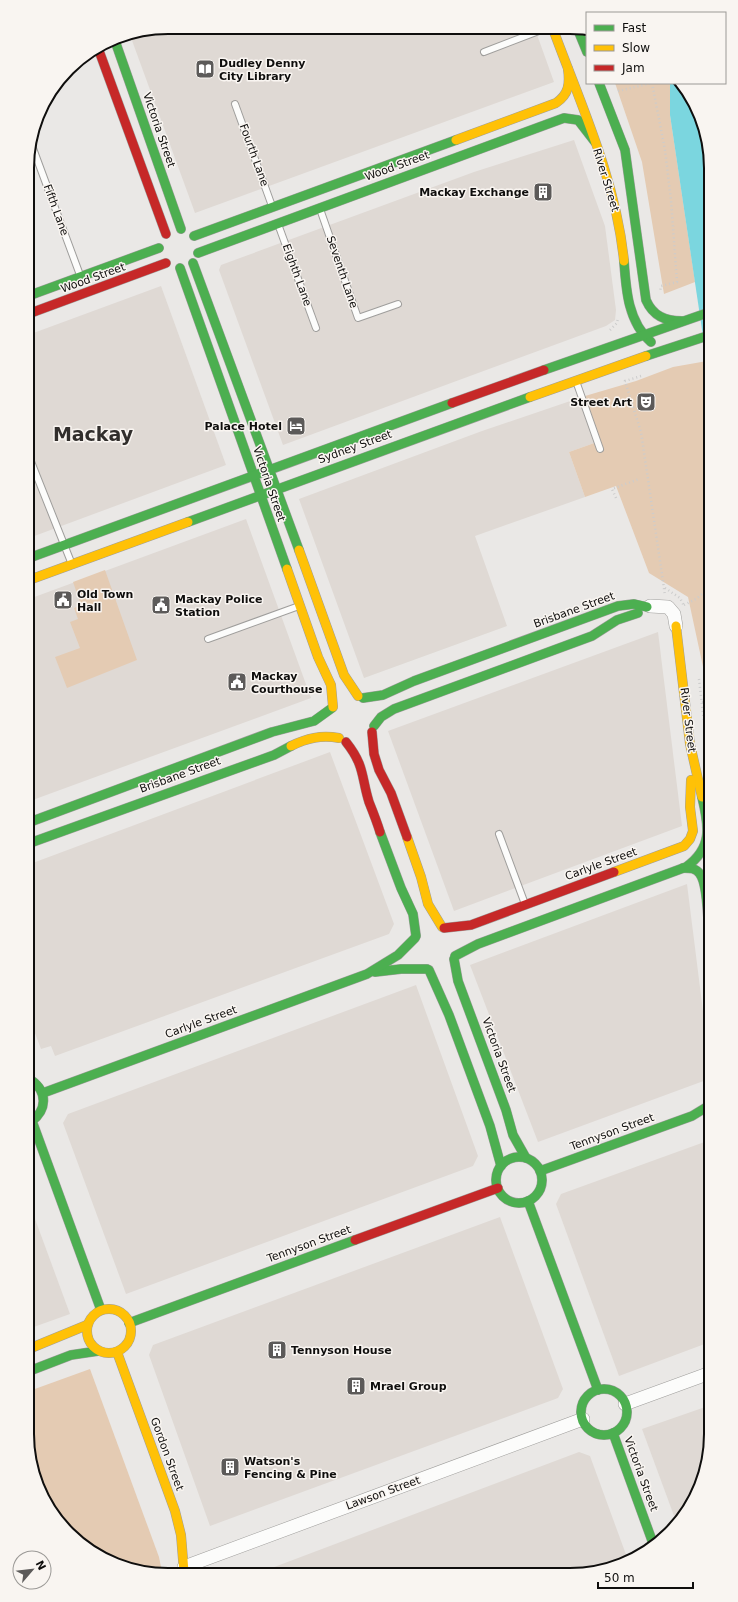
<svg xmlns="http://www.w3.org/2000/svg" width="738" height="1602" font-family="'DejaVu Sans',sans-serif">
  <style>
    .built { fill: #dfd9d4 }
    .green { fill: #e4cbb3 }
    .water { fill: #7bd6df }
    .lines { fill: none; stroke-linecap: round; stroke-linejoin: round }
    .lane-casing { stroke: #9f9e9c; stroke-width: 8 }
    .street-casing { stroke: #9f9e9c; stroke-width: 14 }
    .fast-casing { stroke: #9f9e9c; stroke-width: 10 }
    .slow-casing { stroke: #9f9e9c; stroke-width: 10 }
    .jam-casing { stroke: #9f9e9c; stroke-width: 10 }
    .path { stroke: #ccc; stroke-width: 2.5; stroke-dasharray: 1 3; stroke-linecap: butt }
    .lane { stroke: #fcfcfb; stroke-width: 6 }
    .street { stroke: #fcfcfb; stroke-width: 13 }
    .fast { stroke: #4caf50; stroke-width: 9 }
    .slow { stroke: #ffc107; stroke-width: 9 }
    .jam { stroke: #c62828; stroke-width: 9 }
    .labels { text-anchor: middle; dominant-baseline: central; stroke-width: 3; stroke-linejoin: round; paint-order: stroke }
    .poi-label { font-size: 11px; font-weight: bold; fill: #0f0e0d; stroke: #f9f5f1; text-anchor: start }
    .street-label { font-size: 11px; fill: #0f0e0d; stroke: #f9f5f1 }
    .town-label { font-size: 19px; font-weight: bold; fill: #312e2c; stroke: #f9f5f1 }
    .rim { fill: none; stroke: #0f0e0d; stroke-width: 2 }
  </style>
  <rect width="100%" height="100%" fill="#eae8e6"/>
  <g class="built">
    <path d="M168 27 535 29 554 82 195 213 130 35Z"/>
    <path d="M574 140 605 226 616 310 615 320 606 326 283 445 219 270 221 265 474 172Z"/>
    <path d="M161 286 226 465 29 538 28 335Z"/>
    <path d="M585 396 600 441 569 452 585 497 475 536 507 626 364 678 299 499 482 431Z"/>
    <path d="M246 519 311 698 30 801 29 599Z"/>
    <path d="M658 632 682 826 454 911 388 731Z"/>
    <path d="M330 752 394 924 389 934 55 1056 51 1046 41 1049 30 1020V864Z"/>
    <path d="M687 884 709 1059V1079L538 1142 470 965Z"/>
    <path d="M416 985 478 1156 473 1166 126 1294 63 1123 68 1114Z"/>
    <path d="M710 1140V1342L619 1376 556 1204 561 1194Z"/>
    <path d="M31 1208 70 1314 31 1328Z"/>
    <path d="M500 1217 563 1389 558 1398 210 1526 149 1355 153 1345Z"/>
    <path d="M711 1405V1443L700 1488 682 1520 677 1524 642 1429Z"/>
    <path d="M579 1452 590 1456 628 1560 607 1570 261 1572Z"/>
  </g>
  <g class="green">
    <path d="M615 83H670V115L695 282 664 294 642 162Z"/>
    <path d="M707 361V363L708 690 688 597 649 573 616 486 585 497 569 452 600 441 585 396 636 381 673 367Z"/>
    <path d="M105 570 137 660 67 688 55 657 80 648 70 622 78 619 74 608 81 605 73 582Z"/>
    <path d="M90 1369 159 1557 162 1572H141L75 1540 46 1505 32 1471V1390Z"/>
  </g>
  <path class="water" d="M670 83H681L687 90 706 131 707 363 670 115Z"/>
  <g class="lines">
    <defs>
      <g id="lane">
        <path d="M484 52 544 29"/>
        <path d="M235 104 272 206"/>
        <path d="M31 143 80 275"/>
        <path d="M320 209 358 318 398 304"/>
        <path d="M278 224 316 328"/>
        <path d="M576 381 600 449"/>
        <path d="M28 454 71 562"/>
        <path d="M208 639 299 606"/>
        <path d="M499 834 525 904"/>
      </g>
      <g id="street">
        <path d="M650 606 668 607 674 614 676 626"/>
        <path d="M625 1404 710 1373"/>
        <path d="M184 1567 583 1419"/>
      </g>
      <g id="fast">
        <path d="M578 30 587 52"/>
        <path d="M114 38 181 229"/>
        <path d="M599 83 625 150 646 300C653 316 665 321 682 321"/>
        <path d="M194 236 456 140"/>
        <path d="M198 253 564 118 578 120 595 142"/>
        <path d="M624 261C626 290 628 322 651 342"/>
        <path d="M193 263 299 550"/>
        <path d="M180 268 287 569"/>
        <path d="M28 296 159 248"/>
        <path d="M646 356 707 336"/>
        <path d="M544 370 707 313"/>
        <path d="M188 522 530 397"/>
        <path d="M29 558 452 403"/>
        <path d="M363 698 383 695 414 681 618 606 634 604 647 607"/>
        <path d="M374 726 381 717 394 709 592 636 617 620 638 613"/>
        <path d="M30 822 272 732 314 721 332 708"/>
        <path d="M380 832 401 888 413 914 416 936"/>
        <path d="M30 843 274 755 291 746"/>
        <path d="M683 868C690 868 696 868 700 874 708 885 707 915 709 928"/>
        <path d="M455 956 478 944 686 867C713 848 709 826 702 797"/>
        <path d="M454 959 458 981 506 1110 513 1135 526 1158"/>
        <path d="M429 970 449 1015 490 1126 501 1166"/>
        <path d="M375 972 401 969H427"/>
        <path d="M31 1080C48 1092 47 1110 31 1122"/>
        <path d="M43 1093 367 974 398 955 415 938"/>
        <path d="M32 1121 101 1310"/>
        <circle cx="519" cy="1180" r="23"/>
        <path d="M540 1171 692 1116 710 1105"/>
        <path d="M528 1201 598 1390"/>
        <path d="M129 1323 355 1240"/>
        <path d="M32 1370 71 1355 98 1351"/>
        <circle cx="604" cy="1412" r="23"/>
        <path d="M613 1433 654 1546"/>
      </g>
      <g id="slow">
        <path d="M553 29C581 105 616 180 624 261"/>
        <path d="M456 140 556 103C569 94 570 84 568 69"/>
        <path d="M530 397 646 356"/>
        <path d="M299 550 344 675 358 696"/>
        <path d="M287 569 318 657 331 685 333 707"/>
        <path d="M29 580 188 522"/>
        <path d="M676 626 690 744 702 797"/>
        <path d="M291 746C307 738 321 735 339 738"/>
        <path d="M407 837 421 877 428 904 442 927"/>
        <path d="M614 872 684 846 690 839 693 831 690 807 691 780"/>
        <circle cx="109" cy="1331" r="22"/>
        <path d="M31 1348 87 1325"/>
        <path d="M117 1352 175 1511 181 1535 184 1572"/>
      </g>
      <g id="jam">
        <path d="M98 48 166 234"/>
        <path d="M28 314 166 263"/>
        <path d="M452 403 544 370"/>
        <path d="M372 732 374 754 379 770 391 793 407 837"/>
        <path d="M346 742C365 766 361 776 369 802 373 812 377 822 380 832"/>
        <path d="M444 928 471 925 614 872"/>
        <path d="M355 1240 498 1188"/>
      </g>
    </defs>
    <use href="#lane" class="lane-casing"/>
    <use href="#street" class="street-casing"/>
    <use href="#fast" class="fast-casing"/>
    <use href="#slow" class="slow-casing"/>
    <use href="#jam" class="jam-casing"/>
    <g class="path">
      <path d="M652 83 665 150 671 200 677 282 661 286 660 292"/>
      <path d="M618 91 652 83"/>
      <path d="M610 330 617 323 618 318"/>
      <path d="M641 376 625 381 641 432 665 595"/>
      <path d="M616 498 612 489 639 479"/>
      <path d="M665 588 680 598 684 606"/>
      <path d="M684 605 696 599 708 589"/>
      <path d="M699 679 704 722"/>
      <path d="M702 702 708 701"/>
    </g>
    <use href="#lane" class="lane"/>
    <use href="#street" class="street"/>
    <use href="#fast" class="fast"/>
    <use href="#slow" class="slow"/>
    <use href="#jam" class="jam"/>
  </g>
  <defs>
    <symbol id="library-square" viewBox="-11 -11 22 22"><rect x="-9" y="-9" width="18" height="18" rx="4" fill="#5c5a59" stroke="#f9f5f1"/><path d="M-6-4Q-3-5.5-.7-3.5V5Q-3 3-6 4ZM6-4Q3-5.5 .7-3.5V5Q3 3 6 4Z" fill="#fff"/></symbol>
    <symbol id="building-square" viewBox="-11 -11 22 22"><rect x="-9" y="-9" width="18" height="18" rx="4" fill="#5c5a59" stroke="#f9f5f1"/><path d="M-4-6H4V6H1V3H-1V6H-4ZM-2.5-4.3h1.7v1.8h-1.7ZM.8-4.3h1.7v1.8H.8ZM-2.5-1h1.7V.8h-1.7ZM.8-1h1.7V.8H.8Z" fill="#fff"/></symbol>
    <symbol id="theatre-square" viewBox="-11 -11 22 22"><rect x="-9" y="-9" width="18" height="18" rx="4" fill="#5c5a59" stroke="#f9f5f1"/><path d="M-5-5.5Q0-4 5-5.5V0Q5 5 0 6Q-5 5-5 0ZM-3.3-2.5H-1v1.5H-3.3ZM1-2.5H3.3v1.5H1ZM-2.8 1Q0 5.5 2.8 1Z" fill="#fff"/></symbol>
    <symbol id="hotel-square" viewBox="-11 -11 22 22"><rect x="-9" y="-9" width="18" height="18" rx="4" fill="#5c5a59" stroke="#f9f5f1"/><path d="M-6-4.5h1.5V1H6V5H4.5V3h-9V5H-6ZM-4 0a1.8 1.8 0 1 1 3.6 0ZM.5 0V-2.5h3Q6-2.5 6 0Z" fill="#fff"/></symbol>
    <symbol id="civic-square" viewBox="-11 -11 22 22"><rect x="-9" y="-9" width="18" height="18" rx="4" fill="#5c5a59" stroke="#f9f5f1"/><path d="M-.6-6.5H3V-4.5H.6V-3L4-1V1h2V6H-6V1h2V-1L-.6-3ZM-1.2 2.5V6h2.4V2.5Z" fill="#fff"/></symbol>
  </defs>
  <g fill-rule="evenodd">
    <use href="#library-square" x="194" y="58" width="22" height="22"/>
    <use href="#building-square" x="532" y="181" width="22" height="22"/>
    <use href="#theatre-square" x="635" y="391" width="22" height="22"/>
    <use href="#hotel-square" x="285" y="415" width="22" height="22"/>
    <use href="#civic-square" x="52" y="589" width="22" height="22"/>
    <use href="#civic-square" x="150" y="594" width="22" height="22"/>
    <use href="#civic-square" x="226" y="671" width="22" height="22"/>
    <use href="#building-square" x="266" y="1339" width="22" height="22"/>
    <use href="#building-square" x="345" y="1375" width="22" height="22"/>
    <use href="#building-square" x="219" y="1456" width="22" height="22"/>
  </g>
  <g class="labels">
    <g class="poi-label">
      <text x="219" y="63">Dudley Denny<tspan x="219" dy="13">City Library</tspan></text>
      <text x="529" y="192" text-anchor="end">Mackay Exchange</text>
      <text x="632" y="402" text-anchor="end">Street Art</text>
      <text x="282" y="426" text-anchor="end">Palace Hotel</text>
      <text x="77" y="594">Old Town<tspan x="77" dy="13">Hall</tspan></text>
      <text x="175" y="599">Mackay Police<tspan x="175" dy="13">Station</tspan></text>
      <text x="251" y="676">Mackay<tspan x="251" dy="13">Courthouse</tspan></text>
      <text x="291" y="1350">Tennyson House</text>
      <text x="370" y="1386">Mrael Group</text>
      <text x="244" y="1461">Watson's<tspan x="244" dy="13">Fencing &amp; Pine</tspan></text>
    </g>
    <g class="street-label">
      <text transform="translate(159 130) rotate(71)">Victoria Street</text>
      <text transform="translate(254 155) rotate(70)">Fourth Lane</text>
      <text transform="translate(397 166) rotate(-20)">Wood Street</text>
      <text transform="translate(606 180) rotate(73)">River Street</text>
      <text transform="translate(56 210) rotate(70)">Fifth Lane</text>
      <text transform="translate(342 272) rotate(71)">Seventh Lane</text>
      <text transform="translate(297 275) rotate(70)">Eighth Lane</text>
      <text transform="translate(93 278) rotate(-20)">Wood Street</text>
      <text transform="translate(355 447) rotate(-20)">Sydney Street</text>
      <text transform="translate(269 484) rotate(71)">Victoria Street</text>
      <text transform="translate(574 610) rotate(-20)">Brisbane Street</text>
      <text transform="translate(688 720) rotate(83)">River Street</text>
      <text transform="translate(180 775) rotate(-20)">Brisbane Street</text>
      <text transform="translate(601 864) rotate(-20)">Carlyle Street</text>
      <text transform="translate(201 1022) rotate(-20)">Carlyle Street</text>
      <text transform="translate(499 1055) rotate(70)">Victoria Street</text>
      <text transform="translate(612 1132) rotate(-20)">Tennyson Street</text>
      <text transform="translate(309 1244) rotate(-20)">Tennyson Street</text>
      <text transform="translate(167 1454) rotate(70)">Gordon Street</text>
      <text transform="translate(641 1474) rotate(70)">Victoria Street</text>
      <text transform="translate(383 1493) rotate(-20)">Lawson Street</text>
    </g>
    <g class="town-label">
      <text x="93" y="434">Mackay</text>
    </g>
  </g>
  <path d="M0 0H738V1602H0ZM168 34H570A134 134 0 0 1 704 168V1434A134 134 0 0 1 570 1568H168A134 134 0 0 1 34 1434V168A134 134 0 0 1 168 34Z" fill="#f9f5f1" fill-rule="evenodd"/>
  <path class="rim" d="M168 34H570A134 134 0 0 1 704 168V1434A134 134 0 0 1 570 1568H168A134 134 0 0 1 34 1434V168A134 134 0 0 1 168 34Z"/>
  <rect x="586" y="12" width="140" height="72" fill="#f9f5f1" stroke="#9b9996"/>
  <rect x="594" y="25" width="20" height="6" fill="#4caf50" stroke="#9b9996"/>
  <text x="622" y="32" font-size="12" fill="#0f0e0d">Fast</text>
  <rect x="594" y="45" width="20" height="6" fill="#ffc107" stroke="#9b9996"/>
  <text x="622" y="52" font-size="12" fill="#0f0e0d">Slow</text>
  <rect x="594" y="65" width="20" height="6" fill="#c62828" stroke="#9b9996"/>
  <text x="622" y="72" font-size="12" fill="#0f0e0d">Jam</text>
  <g transform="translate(32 1570) rotate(62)"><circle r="19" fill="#f9f5f1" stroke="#9b9996"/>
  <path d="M0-3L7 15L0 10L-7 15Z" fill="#5c5a59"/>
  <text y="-6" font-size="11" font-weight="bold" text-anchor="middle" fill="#0f0e0d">N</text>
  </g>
  <path d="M598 1582v6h95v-6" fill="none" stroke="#0f0e0d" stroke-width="2"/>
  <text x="604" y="1582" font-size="12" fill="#0f0e0d" stroke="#f9f5f1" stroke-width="3" paint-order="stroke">50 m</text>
</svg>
